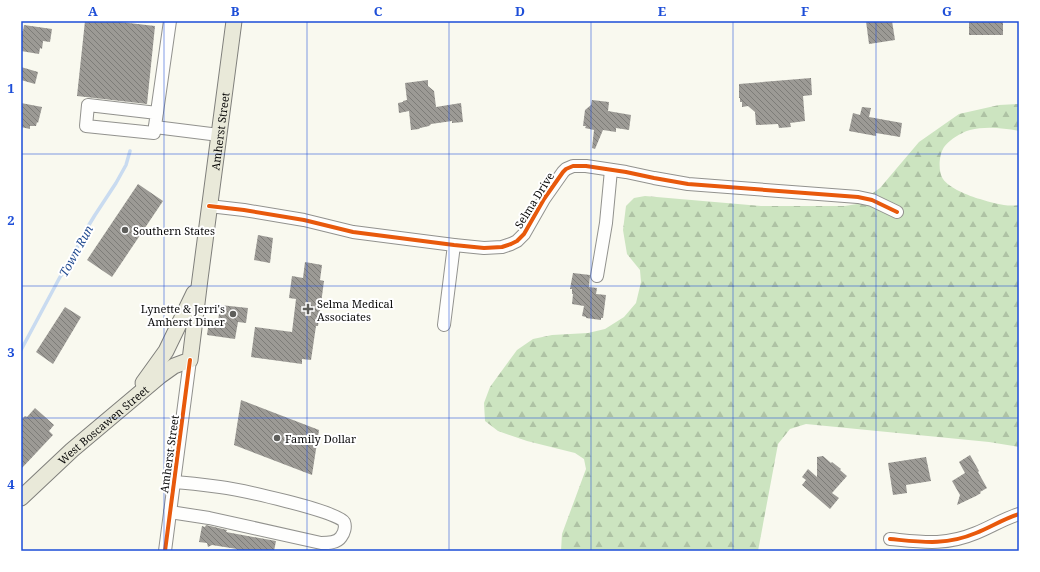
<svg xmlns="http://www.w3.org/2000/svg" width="1040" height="572" font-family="'Noto Serif',serif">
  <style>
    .forest { fill: url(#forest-firs) }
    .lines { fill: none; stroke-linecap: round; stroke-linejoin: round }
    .stream { stroke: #c9dbf0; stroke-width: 3.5 }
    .building { fill: url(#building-back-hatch) }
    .minor-casing { stroke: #92928e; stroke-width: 14 }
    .major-casing { stroke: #7f7f7b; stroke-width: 17 }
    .minor { stroke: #fefefd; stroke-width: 12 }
    .major { stroke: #e9e9d9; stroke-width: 15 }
    .cycleway-casing { stroke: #fff; stroke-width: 6 }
    .cycleway { stroke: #e8590c; stroke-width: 4 }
    .grid { fill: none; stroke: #1d4ed8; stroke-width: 1; stroke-opacity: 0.55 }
    .poi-dot { fill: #5e5e5b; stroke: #fff; stroke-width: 1.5 }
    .labels { text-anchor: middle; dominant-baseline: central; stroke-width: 4; stroke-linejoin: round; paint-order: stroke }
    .street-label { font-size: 11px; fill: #0b0b0b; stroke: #fff }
    .poi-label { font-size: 11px; fill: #0b0b0b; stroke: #fff; text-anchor: start }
    .water-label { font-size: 12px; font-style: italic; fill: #214a90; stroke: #fff }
    .neatline { fill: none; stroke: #1d4ed8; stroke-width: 1.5 }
    .grid-label { font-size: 13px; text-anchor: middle; font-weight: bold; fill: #1d4ed8 }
  </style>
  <defs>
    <pattern id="forest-firs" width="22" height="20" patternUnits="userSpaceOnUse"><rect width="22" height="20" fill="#cce4c0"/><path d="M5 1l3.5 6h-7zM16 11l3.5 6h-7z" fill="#aec2a4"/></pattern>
    <pattern id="building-back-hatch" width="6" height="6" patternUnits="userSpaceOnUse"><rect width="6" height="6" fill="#9c9a95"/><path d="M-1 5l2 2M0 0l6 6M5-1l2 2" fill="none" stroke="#7d7c78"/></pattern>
  </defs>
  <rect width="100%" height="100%" fill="#f9f9ef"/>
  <path class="forest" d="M1019 104V131C1004 128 985 126 970 130 962 132 947 141 943 149 939 156 938 172 943 179 949 188 969 196 980 199 993 203 1006 207 1019 205V447L989 442 806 424 790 429 778 444 758 551H561L562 534 586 469 584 459 575 453 527 441 498 431 485 421 484 403 490 387 517 350 533 339 552 335 588 333 605 329 624 317 636 303 641 282 640 270 627 254 623 230 626 206 634 198 645 196 761 206H845L857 204 880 188 919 142 959 114 999 105Z"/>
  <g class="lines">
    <path class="stream" d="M21 350 60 277 69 265 84 233 95 215 116 183 126 165 130 151"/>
  </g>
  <g class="building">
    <path d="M85 21H111L155 26 147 104 77 96Z"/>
    <path d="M866 21H892L895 40 869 44Z"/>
    <rect x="969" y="21" width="34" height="14"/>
    <path d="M24 25 52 29 50 42 43 41 42 49 40 48 39 54 21 51V31H23Z"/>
    <path d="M21 67 38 72 35 84 21 80Z"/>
    <path d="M811 78 812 95 803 96 805 121 790 123 791 127 779 128 778 124 756 125 755 112 748 106 742 107V102H740V98H739V84Z"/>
    <path d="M428 80V86L434 91 436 107 461 103 463 122 452 123V121L431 124 429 126 420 128 419 129 411 130 409 111 399 113 398 103 403 102V101L407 100 405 83Z"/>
    <path d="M592 100 609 102 608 111 631 115 629 130 616 128V132L603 130 595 149 592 148 594 130 585 128 586 126H583L585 110 591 105Z"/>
    <path d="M21 103 42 107 38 123 37 122 36 126H30V129L21 127Z"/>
    <path d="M862 107 871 108 869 117 902 123 900 137 876 133V136L849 131 853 113 860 115Z"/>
    <path d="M138 184 163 201 112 277 87 260Z"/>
    <path d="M258 235 273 238 270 263 254 260Z"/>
    <path d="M305 262 322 265 320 280 324 281 318 326H316L311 360 302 359V364L251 357 255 327 292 332 296 299 289 298 292 276 303 278Z"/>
    <path d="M573 273 590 275 589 287 597 288 596 294 606 295 603 318H601V320L586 318V317L582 316 584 306 572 304 573 294H572V289H570Z"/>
    <path d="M220 305 248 308 246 323 238 322 235 339 207 335 209 321 218 322Z"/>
    <path d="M65 307 81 317 53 364 36 352Z"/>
    <path d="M241 400 319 430 312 475 234 445Z"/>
    <path d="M35 408 54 425 49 431 53 435 21 469V420L25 416 27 417Z"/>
    <path d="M970 455 979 471 978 472 987 488 980 492 981 493 976 496 957 505 960 495 952 481 965 473 959 462Z"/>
    <path d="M823 456 831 463 832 462 841 469 840 470 847 476 832 493 839 498 830 509 802 485 806 480 802 477 808 469 817 477V457Z"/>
    <path d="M926 457 931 481 906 485 907 493 893 495 888 463Z"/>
    <path d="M206 525 227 530 226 532 276 541 274 551H237V549L212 545 208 547 207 543 199 542 202 526 205 527Z"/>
  </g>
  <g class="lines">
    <defs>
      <g id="minor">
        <path d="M157 113 88 105 86 126 154 133 170 21"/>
        <path d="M155 127 219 135"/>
        <path d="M209 206 244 210 304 220 353 232 454 245 484 248 502 247 511 244 517 241 524 234 544 199 563 172 566 169 573 166H586L626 172 654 178 688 184 858 197 872 200 897 212"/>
        <path d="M597 276 606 223 611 170"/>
        <path d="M444 325 454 245"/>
        <path d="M170 512 209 518 321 543C328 543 337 543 341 537 344 533 346 527 344 522 338 511 237 489 220 487 205 485 189 483 174 482"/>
        <path d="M890 539C922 542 945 546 976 533 991 527 1003 519 1019 514"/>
        <path d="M165 551 190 360"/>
      </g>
      <g id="major">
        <path d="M143 383 166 351 194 293"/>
        <path id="s1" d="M21 498 72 450 160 376 174 366 190 360 200 279 234 21"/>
      </g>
    </defs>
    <use href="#minor" class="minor-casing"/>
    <use href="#major" class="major-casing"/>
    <use href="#minor" class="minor"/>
    <use href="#major" class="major"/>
    <defs>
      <g id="cycleway">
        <path d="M209 206 244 210 304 220 353 232 454 245 484 248 502 247 511 244 517 241 524 234 544 199 563 172 566 169 573 166H586L626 172 654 178 688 184 858 197 872 200 897 212"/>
        <path d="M890 539C922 542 945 546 976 533 991 527 1003 519 1019 514"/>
        <path d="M165 551 190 360"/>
      </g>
    </defs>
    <use href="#cycleway" class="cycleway-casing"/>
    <use href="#cycleway" class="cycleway"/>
  </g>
  <path class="grid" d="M164 21V551M307 21V551M449 21V551M591 21V551M733 21V551M876 21V551M21 154H1019M21 286H1019M21 418H1019"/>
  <g class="poi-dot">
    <circle cx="125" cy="230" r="4"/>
    <path d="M306 303h4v4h4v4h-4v4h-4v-4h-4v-4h4z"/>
    <circle cx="233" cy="314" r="4"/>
    <circle cx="277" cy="438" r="4"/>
  </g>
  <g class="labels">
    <g class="street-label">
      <text stroke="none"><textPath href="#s1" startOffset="450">Amherst Street</textPath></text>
      <text transform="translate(534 200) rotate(-58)">Selma Drive</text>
      <text stroke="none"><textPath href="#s1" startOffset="110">West Boscawen Street</textPath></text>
      <text transform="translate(169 454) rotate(-82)">Amherst Street</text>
    </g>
    <g class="poi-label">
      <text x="133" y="230">Southern States</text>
      <text x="317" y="303">Selma Medical<tspan x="317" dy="13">Associates</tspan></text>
      <text x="225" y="308" text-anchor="end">Lynette &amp; Jerri's<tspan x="225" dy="13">Amherst Diner</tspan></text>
      <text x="285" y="438">Family Dollar</text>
    </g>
    <g class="water-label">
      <text transform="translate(76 251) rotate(-61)">Town Run</text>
    </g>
  </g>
  <rect width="1040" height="572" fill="none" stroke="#ffffff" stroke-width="44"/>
  <rect x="22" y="22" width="996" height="528" class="neatline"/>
  <g class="grid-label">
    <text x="93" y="16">A</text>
    <text x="235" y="16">B</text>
    <text x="378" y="16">C</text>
    <text x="520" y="16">D</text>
    <text x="662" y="16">E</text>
    <text x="805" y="16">F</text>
    <text x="947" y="16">G</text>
    <text x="11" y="93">1</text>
    <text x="11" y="225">2</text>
    <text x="11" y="357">3</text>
    <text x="11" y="489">4</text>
  </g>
</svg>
